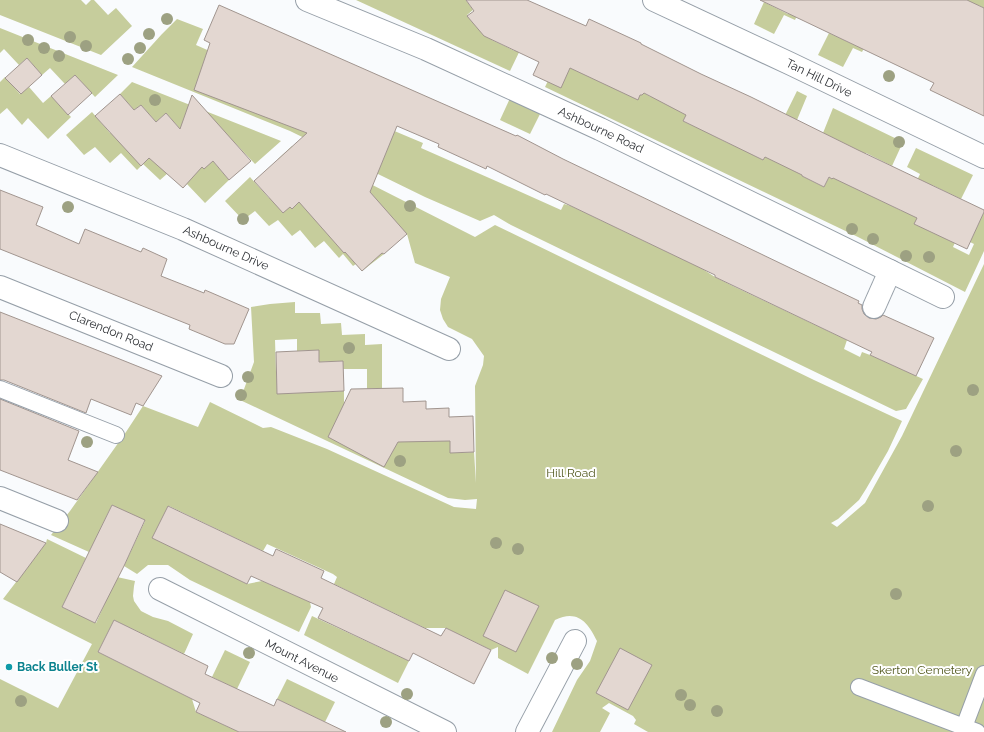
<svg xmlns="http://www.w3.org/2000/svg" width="984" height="732" font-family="Raleway,sans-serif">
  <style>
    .green { fill: #c6cd9c }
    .building { fill: #e3d7d1; stroke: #a1958f }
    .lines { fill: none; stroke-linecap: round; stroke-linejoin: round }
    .service-casing { stroke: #969fa8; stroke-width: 18 }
    .minor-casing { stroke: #969fa8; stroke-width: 24 }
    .service { stroke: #fff; stroke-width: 16 }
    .minor { stroke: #fff; stroke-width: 22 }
    .tree { fill: #9da182 }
    .culture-dot { fill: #0f9aa8; stroke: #fff; stroke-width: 1.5 }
    .labels { text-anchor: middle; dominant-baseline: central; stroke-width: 4; stroke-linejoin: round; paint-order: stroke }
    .street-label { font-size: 12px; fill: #303337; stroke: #fff }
    .park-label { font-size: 12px; fill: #52581e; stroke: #fff }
    .culture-label { font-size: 12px; font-weight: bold; fill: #0d838f; stroke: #fff; text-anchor: start }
  </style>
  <rect width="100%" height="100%" fill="#f9fbfd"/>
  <g class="green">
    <path d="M0 0H81L86 5 91 0H94L108 15 116 8 132 26 101 55 0 15Z"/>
    <path d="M356 0H466L473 10 467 15 477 27 501 8 496 30 492 40 515 51 520 40 524 42 510 71Z"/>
    <path d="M795 0H804L795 20 784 15 774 34 754 24 764 2 788 14Z"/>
    <path d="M845 0H984V8L978 5 873 31 862 52 853 48 843 67 818 55 829 33 857 46Z"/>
    <path d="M177 19 203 29 196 45 314 97 411 138 423 143 421 148 496 181 561 210 564 204 571 206 701 268 715 277 735 287 847 340 844 349 860 357 862 352 870 355 923 379 906 409 896 411 583 260 511 225 494 215 480 221 425 197 290 131 132 67 162 34Z"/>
    <path d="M0 28 118 75 95 97 75 75 65 84 50 68 42 75 27 58 19 65 4 49 0 53Z"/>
    <path d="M563 50 638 99 640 95H642L644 93 651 97 653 93 687 114 683 121 696 127 717 123 712 135 728 143 757 147 753 155 763 160 797 91 807 96 797 120 802 176 824 187 829 177 832 179 823 133 833 108 903 142 892 166 866 153 851 186 902 211 920 174 907 167 916 148 973 175 961 199 932 185 957 238 953 247 969 255 974 244 970 242 984 212V251L965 292 858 237 545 87Z"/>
    <path d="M5 77 20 94 29 87 43 103 51 96 71 117 48 139 28 118 22 125 7 108 0 114V82Z"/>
    <path d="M132 82 281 141 255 164 234 142 226 149 181 130 166 113 156 122 141 105 134 110 120 94Z"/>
    <path d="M511 96 542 110 530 134 500 120Z"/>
    <path d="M92 112 110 133 118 125 213 161 229 180 205 203 187 184 183 188 168 173 160 180 143 164 137 170 121 153 110 163 95 147 84 155 66 135Z"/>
    <path d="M292 146 337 167 475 237 495 225 814 380 902 421 888 451 866 489 859 500 838 519 831 523 837 527 865 503 902 436 984 264V732H648L634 724 636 720 633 716 609 703 602 708 610 713 600 732H552L577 680 590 661 597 641C588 622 577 609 555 620L528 674 498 658V647L491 650 446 628H425L334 584 337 577 333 574 267 544 263 551 169 506 153 538 247 584 262 581 310 602 311 607 299 632 190 580 168 565H148L137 574 124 566 145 521 112 505 89 552 51 535 70 511 126 432 143 406 198 427 210 402 263 428 271 427 327 449 454 507 476 509 477 499 465 500 448 498 240 400 254 362 251 307 270 304 295 302V313H320L321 324 341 323 342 335 365 334V345L382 344V388L367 389V369H343V361L319 362V350L297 351V339L275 340 276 372H298L321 392 344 391V403L450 441V453L474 452 476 483 475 386 483 365 484 356 472 339 448 327 443 319 440 310 441 299 450 277 415 263 407 234 293 176 278 159Z"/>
    <path d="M250 177 269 198 276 192 292 209 299 202 366 235 384 254 362 271 356 264 353 266 343 254 339 258 324 241 315 248 300 230 292 236 278 220 269 226 255 211 243 220 225 201Z"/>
    <path d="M47 539 86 558 62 607 96 623 117 577 135 581 134 586 133 596 134 601 141 611 153 617 168 621 193 634 184 654 114 620 98 652 192 699 196 712 239 732H0V679L58 708 92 644 3 599 46 543Z"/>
    <path d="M312 616 409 661 398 683 304 635Z"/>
    <path d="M225 650 250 662 237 689 212 677Z"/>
    <path d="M287 679 335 702 325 722 277 699Z"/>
  </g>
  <g class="building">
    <path d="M466 0H527L586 26 589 19 641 43V44L701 74 751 97 858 150 984 210V212L967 249 914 224 917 218 833 178 832 179 829 177 824 187 802 176V175L765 157 763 160 683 121 686 115 644 93 642 95H640L638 100 570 68 561 88 533 75 539 62 484 36 467 16 474 11Z"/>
    <path d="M760 0H967L984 8V116L930 90 934 83Z"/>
    <path d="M219 5 516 136 517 135 563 159 859 301 858 303 862 305V309L864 314 869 318 876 319 881 317 883 315 934 338 916 376 870 355 872 352 736 287 715 277V275L546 194 545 195 487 166 486 169 438 147 439 144 397 126 370 192 407 234 384 254 382 253 362 271 345 252 344 253 299 202 292 209 290 207 283 213 254 181 307 133 194 90 210 43 204 40Z"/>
    <path d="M27 58 42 75 21 94 5 78Z"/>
    <path d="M75 75 92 93 68 115 51 96Z"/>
    <path d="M120 94 134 110 141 105 156 122 166 113 180 129 192 95 251 161 229 180 213 161 204 169 202 167 183 188 149 158 141 166 95 116Z"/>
    <path d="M0 190 43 207 36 225 79 244 85 229 141 252 143 248 167 259 161 276 204 293 205 290 249 309 234 344H225L189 329 190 325 0 249Z"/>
    <path d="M0 312 117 358 162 376 143 406 136 403 131 415 91 399 86 413 4 380H0Z"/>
    <path d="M319 350V362L343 361 344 391 277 394 276 352Z"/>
    <path d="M403 388V402L426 401V409L449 408V417L473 416 474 452 450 453V441L398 442 384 467 328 437 351 389Z"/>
    <path d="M0 399 79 431 68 460 98 472 77 500 0 470Z"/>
    <path d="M112 505 145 520 124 566 95 623 62 607Z"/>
    <path d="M168 506 273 556 276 549 324 571 321 578 441 636 446 628 491 650 474 684 413 653 409 661 318 618 323 608 251 576 247 584 152 538Z"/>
    <path d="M0 524 46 543 17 582 0 572Z"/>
    <path d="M505 590 539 606 516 652 483 636Z"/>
    <path d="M114 620 208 666 205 674 274 706 277 699 346 732H239L196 712 200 703 98 652Z"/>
    <path d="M620 648 652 665 628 710 596 693Z"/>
  </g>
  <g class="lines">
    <defs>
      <g id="service">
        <path d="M0 389 116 435"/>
        <path d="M859 687 977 732"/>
        <path d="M964 727 984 674"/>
      </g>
      <g id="minor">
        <path d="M307 0 426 49 600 129 943 297"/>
        <path d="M654 0 791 64 984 157"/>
        <path d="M0 155 183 229 449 349"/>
        <path d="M0 287 221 376"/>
        <path d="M874 307 890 271"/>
        <path d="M0 498 57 521"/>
        <path d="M160 589 445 732"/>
        <path d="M527 732 575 641"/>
      </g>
    </defs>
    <use href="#service" class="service-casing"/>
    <use href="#minor" class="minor-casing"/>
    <use href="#service" class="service"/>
    <use href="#minor" class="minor"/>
  </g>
  <g class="tree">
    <circle cx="167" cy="19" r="6"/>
    <circle cx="149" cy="34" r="6"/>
    <circle cx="70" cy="37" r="6"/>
    <circle cx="28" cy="40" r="6"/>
    <circle cx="86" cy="46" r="6"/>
    <circle cx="44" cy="48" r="6"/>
    <circle cx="140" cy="48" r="6"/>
    <circle cx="59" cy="56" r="6"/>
    <circle cx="128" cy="59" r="6"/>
    <circle cx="889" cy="76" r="6"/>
    <circle cx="155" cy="100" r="6"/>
    <circle cx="899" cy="142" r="6"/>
    <circle cx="410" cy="206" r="6"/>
    <circle cx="68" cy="207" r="6"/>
    <circle cx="243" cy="219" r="6"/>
    <circle cx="852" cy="229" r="6"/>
    <circle cx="873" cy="239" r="6"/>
    <circle cx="906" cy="256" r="6"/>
    <circle cx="929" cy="257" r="6"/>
    <circle cx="349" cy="348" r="6"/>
    <circle cx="248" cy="377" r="6"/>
    <circle cx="973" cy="390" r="6"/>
    <circle cx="241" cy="395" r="6"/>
    <circle cx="87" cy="442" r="6"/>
    <circle cx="956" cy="451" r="6"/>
    <circle cx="400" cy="461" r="6"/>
    <circle cx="928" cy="506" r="6"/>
    <circle cx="496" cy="543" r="6"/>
    <circle cx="518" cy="549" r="6"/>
    <circle cx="896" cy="594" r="6"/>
    <circle cx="249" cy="653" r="6"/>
    <circle cx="552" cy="658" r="6"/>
    <circle cx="577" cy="664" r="6"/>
    <circle cx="407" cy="694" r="6"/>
    <circle cx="681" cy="695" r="6"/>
    <circle cx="21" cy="701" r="6"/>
    <circle cx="690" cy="705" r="6"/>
    <circle cx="717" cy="711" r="6"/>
    <circle cx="386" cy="722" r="6"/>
  </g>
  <circle class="culture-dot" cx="9" cy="667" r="4"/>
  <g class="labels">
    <g class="street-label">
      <text transform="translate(819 78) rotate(26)">Tan Hill Drive</text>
      <text transform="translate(601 130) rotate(25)">Ashbourne Road</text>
      <text transform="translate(226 248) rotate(24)">Ashbourne Drive</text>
      <text transform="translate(111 331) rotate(22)">Clarendon Road</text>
      <text transform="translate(302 661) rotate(27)">Mount Avenue</text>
    </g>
    <g class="park-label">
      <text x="571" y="473">Hill Road</text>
      <text x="922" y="670">Skerton Cemetery</text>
    </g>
    <g class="culture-label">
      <text x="17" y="667">Back Buller St</text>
    </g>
  </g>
</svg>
